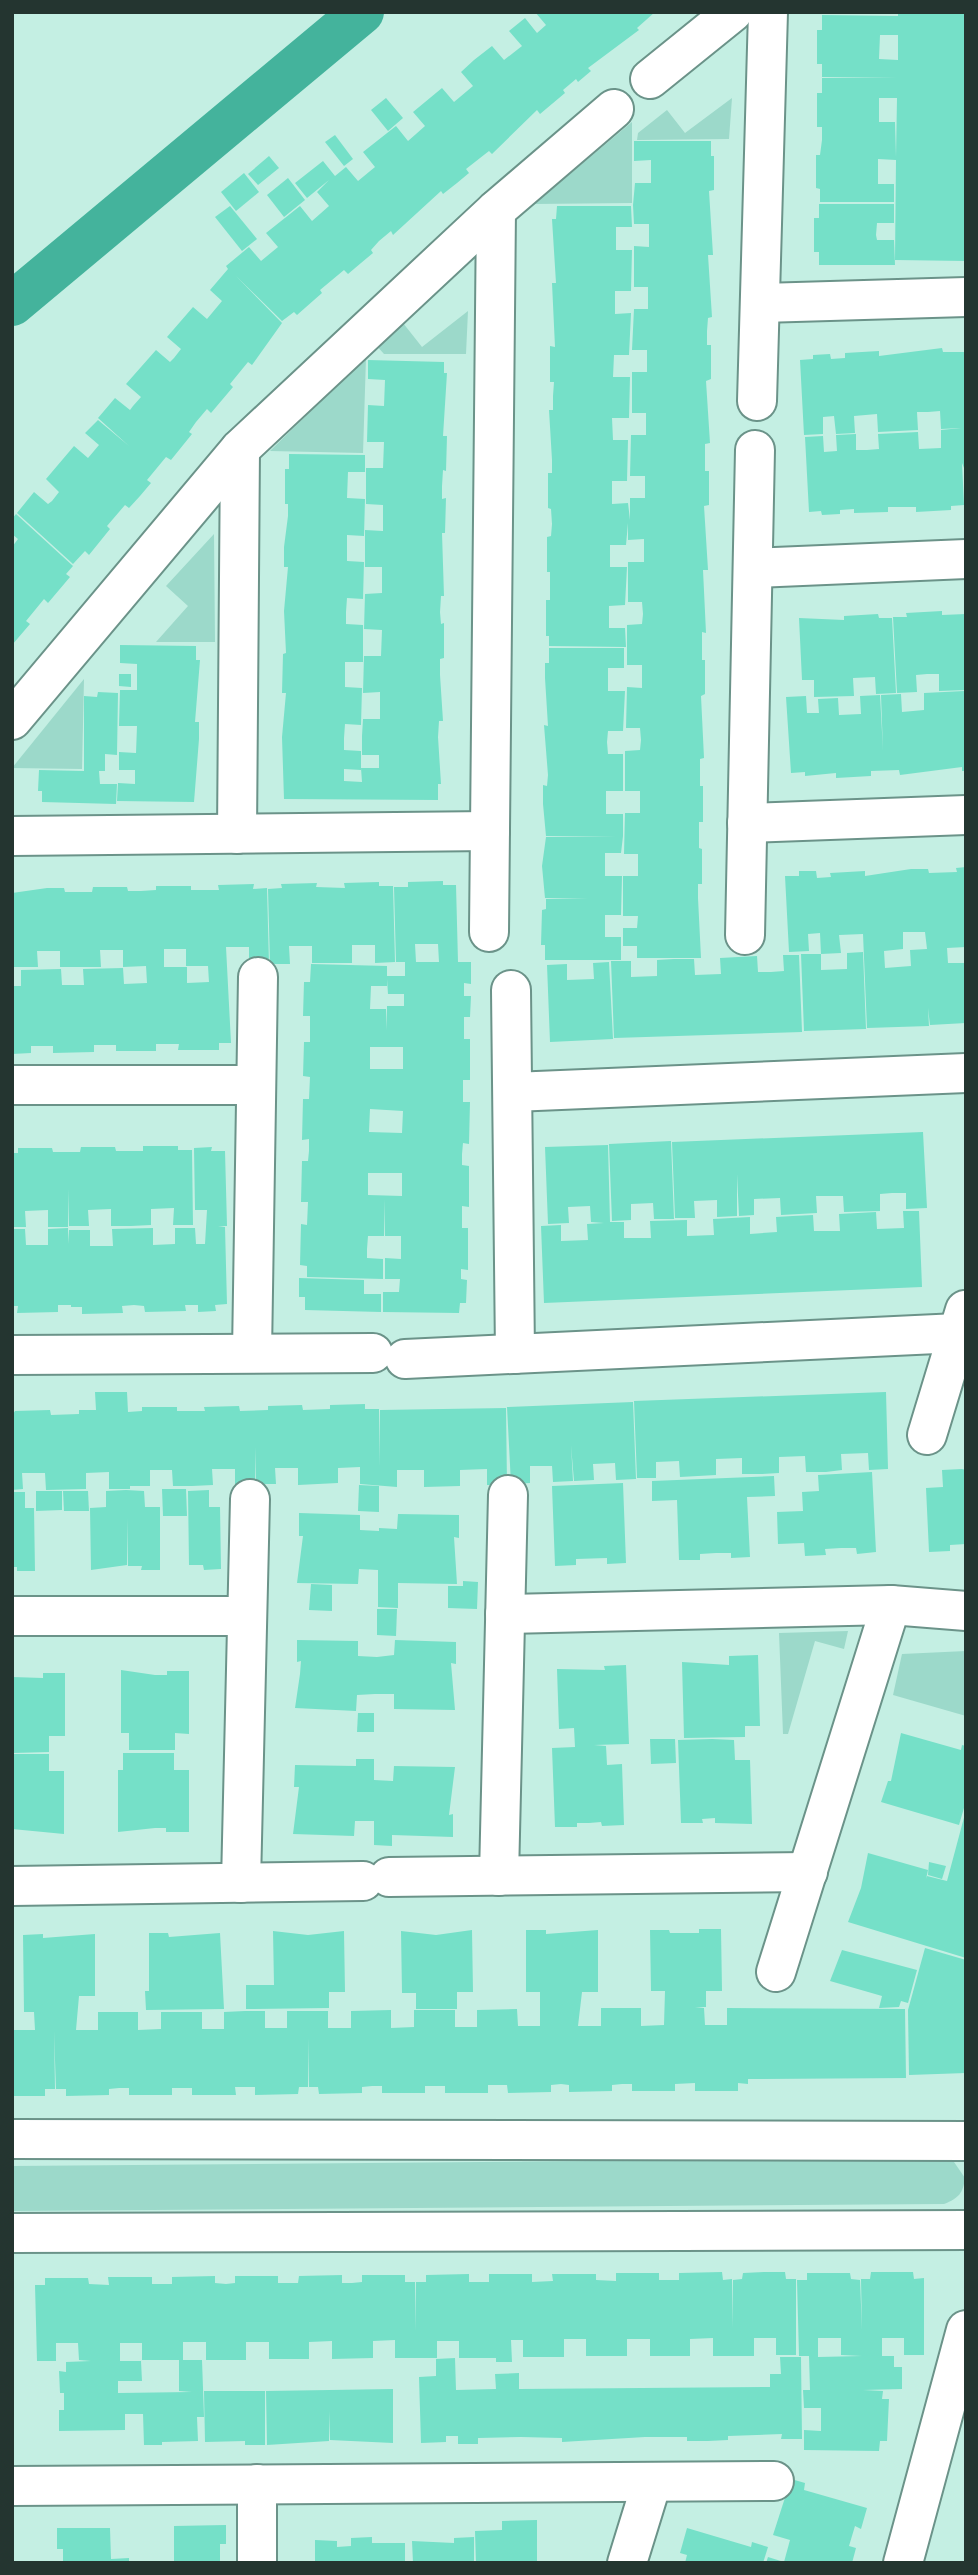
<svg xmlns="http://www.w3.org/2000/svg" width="978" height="2575" font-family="'Roboto Serif',serif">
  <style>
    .green { fill: #9cd9ca }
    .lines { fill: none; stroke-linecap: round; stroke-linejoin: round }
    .canal { stroke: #44b39c; stroke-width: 44 }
    .building { fill: #75e0c8; fill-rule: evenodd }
    .street-casing { stroke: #6b9389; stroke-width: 42 }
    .street { stroke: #fff; stroke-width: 38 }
  </style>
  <rect width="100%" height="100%" fill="#c4efe3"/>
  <g class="green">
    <path d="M732 98 729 139 637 140 638 133 667 110 685 133Z"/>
    <path d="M632 122V203L534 204Z"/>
    <path d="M468 311 466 354H384L376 345 403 323 422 347Z"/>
    <path d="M366 357 363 453 270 451Z"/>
    <path d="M214 534 215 642H156L188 606 166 586Z"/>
    <path d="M84 679 82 769 12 768Z"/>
    <path d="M848 1631 844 1649 815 1641 788 1734H783L779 1633Z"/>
    <path d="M966 1651V1716L893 1695 902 1654Z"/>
    <path d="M944 2158 954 2162 965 2178C963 2193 959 2198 944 2204L12 2211V2166Z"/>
  </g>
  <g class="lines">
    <path class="canal" d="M12 304 362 12"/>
  </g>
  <g class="building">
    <path d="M535 12H655L637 28 639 30 588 68 591 71 578 82 576 79 563 90 565 93 540 114 537 110 492 154 489 151 466 169 469 173 457 183 443 194 441 191 393 235 391 231 379 241 371 250 373 253 361 263 348 274 344 270 320 290 322 293 297 315 294 312 282 321 236 276 282 323 252 365 248 362 230 384 233 387 211 413 207 409 196 422 189 432 192 434 171 460 166 457 147 480 151 483 140 496 129 508 125 505 107 526 110 529 89 555 85 551 73 564 17 513 34 492 48 504 52 501 59 492 46 479 74 446 88 458 99 445 85 433 98 420 129 446 98 418 115 398 130 410 133 406 141 397 126 384 156 350 170 362 174 358 181 349 167 337 193 307 207 319 222 301 210 290 228 269 226 266 249 247 261 261 278 247 266 233 300 206 312 221 329 206 317 192 329 180 307 198 295 183 323 161 335 176 346 167 358 181 375 167 363 152 396 126 408 141 416 134 425 126 413 112 442 88 454 102 473 86 461 72 474 60 492 46 504 60 522 46 509 31 525 18 537 33 546 25Z"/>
    <path d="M898 12H966V261L895 260 896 160 878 159V184H894V202H820V189L816 188V155H820L822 140V127H817V93H822V78H897L822 77V64H817V30H822V15L898 16ZM880 35H898V60L879 59ZM879 98H897L896 157 895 122H879Z"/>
    <path d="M386 98 403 118 388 131 371 110Z"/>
    <path d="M335 135 353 159 344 166 325 142Z"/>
    <path d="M634 141H711V156H714V190L709 191 713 255H708L712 317 708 318 707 331V345H711V379L706 381 710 443 705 444V471H709V505L704 506 708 570H703L706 633 702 632V660H705V694L701 696 704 758 700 759V786H703V822H699V848L702 849V884H698V898L701 958H637V946H623V928H637L638 916H623V876H638V854H624L625 813H640V791H625V751L640 750 641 740 640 728H626L627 687 642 688V665H627V625L642 624 643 614 642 602H628V562H644V539L628 540V523L626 545H610V567H627L625 605 609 606V628H625L626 647 549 646V636H546V600H550V572H547V537L551 536 552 524 551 509 548 508V473H552V460L549 410H553V396L554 382H550V346L555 347 552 283H556L552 219H556L557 206H631L632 227H616V250H632L631 291H615V314L631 313 629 355H614L613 377H630L629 418H612L613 440H628L627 481H612V504L628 503 630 520V498H645V476H630L631 435H646V413H632V372H647V350H632L634 309H648V287H634V246L649 247V224H634L633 205 635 183H651V160L634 161Z"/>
    <path d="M269 156 279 168 258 185 248 174Z"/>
    <path d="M244 173 259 192 236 211 221 192Z"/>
    <path d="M288 178 305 200 284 217 267 195Z"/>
    <path d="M819 204H894V223H877L876 235 877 240H894L895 265H819V252H814V218H819Z"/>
    <path d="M230 206 257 239 242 251 215 217Z"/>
    <path d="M942 348 943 352H966V473L962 463 964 505 951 506V510L916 512V507H888V512L854 513V509L840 510V514L822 515 821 511 809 512 805 437 823 436 824 452 837 451 836 435 856 434V450H867L879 449 878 434 918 432 919 449 941 448V430L961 428 941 429 940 411 928 412H917L918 430 878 432 877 414 854 416 855 433 836 434 834 416 823 417V434L804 435 800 360 813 359V355L830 354 831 359 845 358V353L879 351V356Z"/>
    <path d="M368 360 444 362V373H447L443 436H447L446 471 443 470 442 486V499L446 498 445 533H442L444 596H441L440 612 441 624 444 623V658L440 659V675L443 721H439L438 737 441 784H438V800L284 799 282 737 286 693H282L283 654 286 653 284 611 288 567H284V547L288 516V504H285V469H289V454L365 455V472H348L347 498 365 499 364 536 347 535V561L364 562 363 599 347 598 346 612V624L363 625V662H345V687L362 688 361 725 345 724 344 738V750L361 751V770L344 769V781L362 782 361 768H379V755H362V736L363 719H380V692L363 693 364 656H381L382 630 364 629 365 594 382 593V567H365V530L383 531V505L366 504V468H383L384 442H367L368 405 384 406 385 380 368 379Z"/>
    <path d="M16 514 73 566 66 574 70 577 48 603 44 599 26 621 30 624 12 645V547L18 539 12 534V519Z"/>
    <path d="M942 611V615L966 614V690L939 691V674H927L916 675 917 692 897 693 893 617H907L906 613Z"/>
    <path d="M878 614 879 618H892L896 693 876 694 875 677 853 678 854 696 814 697V680H802L799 618 844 620V616Z"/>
    <path d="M120 645 196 646V660H200L195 722H199V739L194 802 117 801 118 783 135 784V770H119V752L136 753 137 726H119L120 690H137V664L120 663Z"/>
    <path d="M549 648H624V668H608V691H625L623 731H608L607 742 608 754H623V791H606V814H623V836L621 853H605V876H622L621 915H605V937H621V960H545V945H541L542 910 546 909V899H588L545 898 542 866 546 837H616L546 836 543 804V785L547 786 548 775 544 725 548 726 545 678V663H549Z"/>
    <path d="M119 674H131V687L119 686Z"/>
    <path d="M964 691 966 771H962V767L900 775 899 770 871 771V776L836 778V773L805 776V772L791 773 786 697 806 696 807 713H819L818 699 838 698 839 715 861 714 860 696 880 695 883 751 881 695 901 694 902 712 924 710V693Z"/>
    <path d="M98 692 118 693 117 755 105 754V771H99L100 784H117L116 804 42 802V791H38L39 770 84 771V696L97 697Z"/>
    <path d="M966 867V947L947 948 948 963H966V1023L930 1025 928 1008 929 1026 867 1028 863 934 839 935 841 953 821 954 820 933 808 934 809 951 789 952 785 876H799V871H816L817 878 831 877 830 873 865 871V876L911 869H928L929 873 957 872 956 868ZM903 932H925L927 949 910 950 911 966 885 968 884 951 903 949Z"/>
    <path d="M443 881V885H456L458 962H471V984L464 983V996H471L470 1017H464V1039H470V1080H463V1102H470L469 1144 463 1143 462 1154V1165L469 1166V1207L462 1206V1228H468V1270L461 1269V1279L467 1280 466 1303H460L459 1313 383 1312V1292H399L400 1279H385V1258L401 1259V1236H385V1199L384 1236H368L367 1249V1258L383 1259V1279L307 1277V1266L300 1265 301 1224 307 1225 308 1202H301L302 1161H308L309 1151V1139L302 1140 303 1099H309L310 1077 303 1076 304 1042H310V1016H303L304 982H310L311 964 387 966V976H405V962H396L394 887H408V882ZM415 944H438L439 962H416ZM387 979 388 994H404V1006H387V1030L386 1009H370L371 986H387ZM370 1047H403V1069H370ZM370 1109 403 1111 402 1133 369 1132ZM368 1173H402V1196L368 1195Z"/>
    <path d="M379 882V886H393L395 962 375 963V945H352V963H312V946H289L290 964H270L268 889 282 888 281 884 317 883 316 887 345 888 344 883Z"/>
    <path d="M254 884 253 889 267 888 269 964H249V947H226L231 1043H219V1050H178L179 1044H156V1051H116V1045H94V1052L53 1053V1046H31V1053L12 1054V986H21V970L61 969 62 985H84L83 969 123 968 124 984 147 983 146 966 123 967V950H100L101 967H60V951H37L38 967H12V893L47 888H64L65 892H92L93 887H127L128 891H141L156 890V886H191V890H219L218 885ZM164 949H186V966H208L209 982 187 983V967H164Z"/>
    <path d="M863 952 866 1029 804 1031 801 954H821V970L847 969V953Z"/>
    <path d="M783 955H799L802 1032 614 1038 611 961H631V977L657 976V960L674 959H694L695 975 721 974 720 958 757 956 758 972H771L784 971Z"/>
    <path d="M609 962 613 1039 550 1042 547 965 567 964V980L594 979 593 963Z"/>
    <path d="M923 1132 927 1208 906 1209V1193H892L880 1194V1211L844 1212 843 1196H816L817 1213 781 1215 780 1198 754 1199V1215L739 1216 737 1174V1216L717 1217V1200L694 1201 695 1218H675L672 1142Z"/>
    <path d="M671 1141 674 1219H654L653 1203 631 1204V1220L612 1221 609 1144Z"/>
    <path d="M608 1145 610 1222H624V1238H651L650 1221 687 1220V1236L714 1235 713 1219 750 1217V1234L777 1232 776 1217 793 1216 813 1215 814 1231H840L839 1214 876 1212 877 1229 904 1228 903 1211H919L922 1287 544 1303 541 1226 561 1225V1241L588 1240 587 1224 604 1223 591 1222 590 1206 568 1207 569 1223 548 1224 545 1147Z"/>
    <path d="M143 1146H178V1150H192L193 1225H173L174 1208 151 1209V1225L131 1226H111V1209L88 1210 89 1226H69L68 1189V1227H48V1210L25 1211 26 1227H12V1153H18V1148H52L53 1152H80L81 1147H115L116 1151H143Z"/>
    <path d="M212 1147 211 1151H225L227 1226H218L225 1227 227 1304 215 1305 216 1311 198 1312V1305H185L186 1311 145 1312 144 1306 134 1305 122 1306 123 1313 82 1314V1307H71V1305H58V1312L17 1313 18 1306H12V1229H25L26 1245H48V1229L68 1228V1244L69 1230H90V1246H113L112 1229 153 1228V1245L175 1244V1228H195L196 1244H205L207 1210H195L194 1148Z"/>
    <path d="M299 1278 364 1280V1294H381V1312L305 1310V1297H299Z"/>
    <path d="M95 1392H127L128 1412 142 1411V1407H177V1411H205L204 1407 239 1406 240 1411 268 1410V1406L302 1405 303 1410 330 1409V1405L365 1404V1409H379L380 1467V1410L506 1408 507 1485H487V1469L460 1470V1486L424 1487V1470H397V1487L360 1484V1467L338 1468V1483L298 1485V1468H275L276 1484H256L255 1447V1485H235V1469H212L213 1485 192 1486H173L172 1470H150V1486H130V1489H109V1472L86 1473V1489L46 1490 45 1473H22L23 1489 12 1490V1416L15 1411 50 1410 51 1415 79 1414V1410H96Z"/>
    <path d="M886 1392 888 1469 869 1470 868 1453 841 1454 842 1470 826 1472H806L805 1456 779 1457V1473L762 1474H742V1458L716 1459V1475L680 1477 679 1461 656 1462V1478H637L634 1401Z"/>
    <path d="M633 1402 636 1479 616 1480 615 1463 593 1464 594 1480 574 1481 571 1445 573 1481 553 1482 552 1466H530V1483L511 1484 507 1407Z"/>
    <path d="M962 1469 966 1470V1544L950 1545V1551L929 1552 926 1488 943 1487 942 1470Z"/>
    <path d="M872 1472 876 1552 857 1554 856 1548H841L825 1549 826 1555 805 1556 804 1543 778 1544 777 1512 803 1511 802 1492 819 1491 818 1475Z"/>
    <path d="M774 1476 775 1496 747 1497 750 1557 731 1558V1553H716L700 1554V1560H679L677 1500 652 1501V1481Z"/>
    <path d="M623 1483 626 1563 607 1564V1558L576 1559V1565L555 1566 552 1486Z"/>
    <path d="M359 1485 379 1486V1512L358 1511Z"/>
    <path d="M162 1489H186L187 1516H163Z"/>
    <path d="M126 1490 144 1491 145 1507H160V1570H141L142 1566H128L127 1518V1565L91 1570 90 1508 106 1507V1491Z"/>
    <path d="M209 1490V1507H220L221 1569 204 1570 203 1565H189L188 1491Z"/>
    <path d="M36 1491H62V1510L36 1511Z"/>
    <path d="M63 1491H88L89 1511H64Z"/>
    <path d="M12 1492H25V1508H34L35 1571H17V1567H12Z"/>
    <path d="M299 1513 360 1515V1530L379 1531V1528L397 1529 398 1514 459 1515V1538L454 1537 457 1584 398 1583V1608L378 1607V1570L359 1569 358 1584 297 1583 303 1536H299Z"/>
    <path d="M463 1581 478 1582 477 1609 448 1608V1586H463Z"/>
    <path d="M311 1584 332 1585V1611L309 1610Z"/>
    <path d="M377 1609H397L396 1636 377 1635Z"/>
    <path d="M297 1640 358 1641V1656L377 1657 394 1655 395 1640 456 1642V1664L451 1663 455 1710 394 1709V1694H375L357 1695 356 1711 295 1708 300 1674 301 1661 297 1662Z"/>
    <path d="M758 1655 760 1726H745V1737L684 1738 682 1662 729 1665V1656Z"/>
    <path d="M626 1665 629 1744 594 1745 606 1746 607 1765 622 1764 624 1825 602 1826 601 1822 589 1823H577V1827H555L552 1748 575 1747 574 1728 559 1729 557 1669 605 1670 604 1666Z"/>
    <path d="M121 1670 155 1675H167V1671H189V1734L175 1733V1750H129V1733H121Z"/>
    <path d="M43 1673H65V1736H49V1752L12 1753V1677L43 1678Z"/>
    <path d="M358 1713H374V1732H357Z"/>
    <path d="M901 1733 961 1750 962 1745 966 1746V1801L959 1825 881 1802 888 1781H891Z"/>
    <path d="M650 1739H675L676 1763 651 1764Z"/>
    <path d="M712 1739 734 1740 735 1760H750L752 1824 715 1823V1818L702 1819 703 1823H681L678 1740Z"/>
    <path d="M123 1753H174V1770H189V1832H166V1828H155L118 1832V1770H123Z"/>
    <path d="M12 1754H49V1771H64V1834L12 1829Z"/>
    <path d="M356 1759H374V1780L393 1781 394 1766 455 1767 449 1815 453 1814V1837L392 1835V1846L374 1845V1821H355L354 1836 293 1834 299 1787H294L295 1765 356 1766Z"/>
    <path d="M966 1810V1958L848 1922 861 1888 868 1853 928 1870 926 1879 927 1876 947 1881Z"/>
    <path d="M929 1862 946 1866 942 1879 928 1875Z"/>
    <path d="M699 1929H721L722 1991H706V2007H695L704 2008 705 2025H727V2008L905 2009 906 2078 748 2079V2084L738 2083V2091H695V2083L675 2084V2091H632V2084H622L612 2085V2091L569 2092V2085L561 2084 551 2085V2092L508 2093 507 2085H488V2093H445V2086H425V2093H382V2086H372L362 2087V2093L319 2094 318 2087H309L308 2038V2087H299L298 2094 255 2095V2087H235L236 2095H192V2088H172V2095H129V2088H119L109 2089V2095L66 2096V2089H56L54 2031 55 2089H45V2096H12V2030H35L34 2012H24L23 1935 43 1934V1938L95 1934V1996H79L76 2030H98V2012H138V2030L161 2029V2012H202V2029H224V2012L245 2011H265V2028H287V2011H328V2028H351V2011L391 2010V2028L414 2027V2010H455V2027H477V2010L517 2009 518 2026H540V1992H526V1930H546V1934L598 1930V1992H582L578 2026H601V2008H641V2026L664 2025 665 1991H651L650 1930H669L670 1933H699Z"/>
    <path d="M472 1930 473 1992H457V2009H416V1993H402L401 1931 436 1935Z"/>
    <path d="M273 1931 308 1935 344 1931 345 1992H329V2008L246 2009V1985H274Z"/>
    <path d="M149 1933H168L169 1937 220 1933 224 2009 146 2010 145 1991H149Z"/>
    <path d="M925 1948 966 1960V2073L909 2075 908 2010Z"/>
    <path d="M842 1950 917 1970 908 2003 901 2001 899 2007 879 2008 882 1996 830 1981Z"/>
    <path d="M722 2272 723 2280 732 2279V2328L733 2280 742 2279 743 2273 764 2272H785L786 2279H796V2355H776V2338H754V2356H713V2338L690 2339V2356H650V2339H627V2356H586V2339H564V2357H523V2340H511L512 2362H496V2358H459V2341H437V2358H395V2340L373 2341V2358L332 2359V2341L309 2342V2359H269V2342H246V2360H206V2342H183V2360H202L204 2417H197L198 2441 162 2442V2445H144L143 2414H125V2430L59 2431V2410H64V2393H60L59 2371 66 2372V2362L91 2361 79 2360 78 2343H56V2361H37L35 2285H45V2278H88L89 2284 109 2285 108 2277H152V2284H172V2277L215 2276V2283L226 2284 235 2283V2276H278V2283H298L299 2276 342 2275V2283H352L362 2282V2275H405V2282H415L416 2331V2282H426V2275L469 2274V2282H489V2274H532V2282L553 2281 552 2274H596V2280L616 2281V2273H659V2280H679V2273ZM120 2343H142V2360H179V2391L192 2392 118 2393V2381H142L141 2361H120Z"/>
    <path d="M871 2272H913L914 2279 924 2278V2355H904V2338H882V2356H894V2367H902V2389L863 2390 883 2391 882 2399H889L887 2441H880L879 2451 804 2450V2430L821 2431V2408H804L803 2390H810L809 2356H799L797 2280H807V2273H850L851 2279 860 2280 862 2330 861 2279H870ZM818 2338H841V2355L862 2356 818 2357Z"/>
    <path d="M780 2357H801L802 2439H781L782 2434 728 2436V2440L708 2441H687V2437H645L562 2442V2438L521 2437 478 2438V2444H458V2436H446V2442L421 2443 419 2377 436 2376V2359L455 2358 456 2390 496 2389 495 2374 519 2373V2389L770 2387V2374H781Z"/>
    <path d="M393 2389V2443L330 2440 329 2411V2441L267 2445 266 2391Z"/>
    <path d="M204 2391H265V2445H245V2441L205 2442Z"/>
    <path d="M791 2479 805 2483 804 2490 867 2508 861 2529 855 2526 849 2546 856 2548 852 2563H766L768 2557 784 2562 790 2540 773 2535Z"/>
    <path d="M537 2520V2563H476L475 2531 502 2530V2521Z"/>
    <path d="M226 2525V2544H220V2563H174V2526Z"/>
    <path d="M57 2528H110L111 2559 129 2558V2563H63V2549H57Z"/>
    <path d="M687 2528 751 2547 752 2542 768 2547 763 2563H685L687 2555 680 2553Z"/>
    <path d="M372 2537V2543H405V2563H315V2540L337 2541V2547L351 2546V2538Z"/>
    <path d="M474 2537V2563H413L412 2541 454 2543V2538Z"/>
  </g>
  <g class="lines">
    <defs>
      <g id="street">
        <path d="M650 79 733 12"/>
        <path d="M760 303 966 297"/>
        <path d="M757 401 768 12"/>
        <path d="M753 568 966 559"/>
        <path d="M12 720 240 449 496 210 614 109"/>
        <path d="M747 823 966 815"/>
        <path d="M237 834 240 449"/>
        <path d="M12 836 490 831"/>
        <path d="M489 932 496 210"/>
        <path d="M745 935 755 450"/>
        <path d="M511 990 515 1354"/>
        <path d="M12 1085H256"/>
        <path d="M513 1092 966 1073"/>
        <path d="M252 1353 258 977"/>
        <path d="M12 1355 373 1353"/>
        <path d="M405 1359 958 1333"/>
        <path d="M927 1435 965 1310"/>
        <path d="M505 1614 891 1605 966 1611"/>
        <path d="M12 1616H247"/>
        <path d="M499 1876 508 1495"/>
        <path d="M389 1877 808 1872"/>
        <path d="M241 1883 250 1499"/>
        <path d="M12 1886 363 1881"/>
        <path d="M776 1972 891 1605"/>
        <path d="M12 2139 966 2141"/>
        <path d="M12 2233 966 2230"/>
        <path d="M12 2486 774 2481"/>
        <path d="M257 2563V2484"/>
        <path d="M627 2563 652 2482"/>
        <path d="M903 2563 966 2330"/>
      </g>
    </defs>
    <use href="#street" class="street-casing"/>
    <use href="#street" class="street"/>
  </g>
  <rect width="978" height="2575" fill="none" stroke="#243530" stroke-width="28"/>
</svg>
